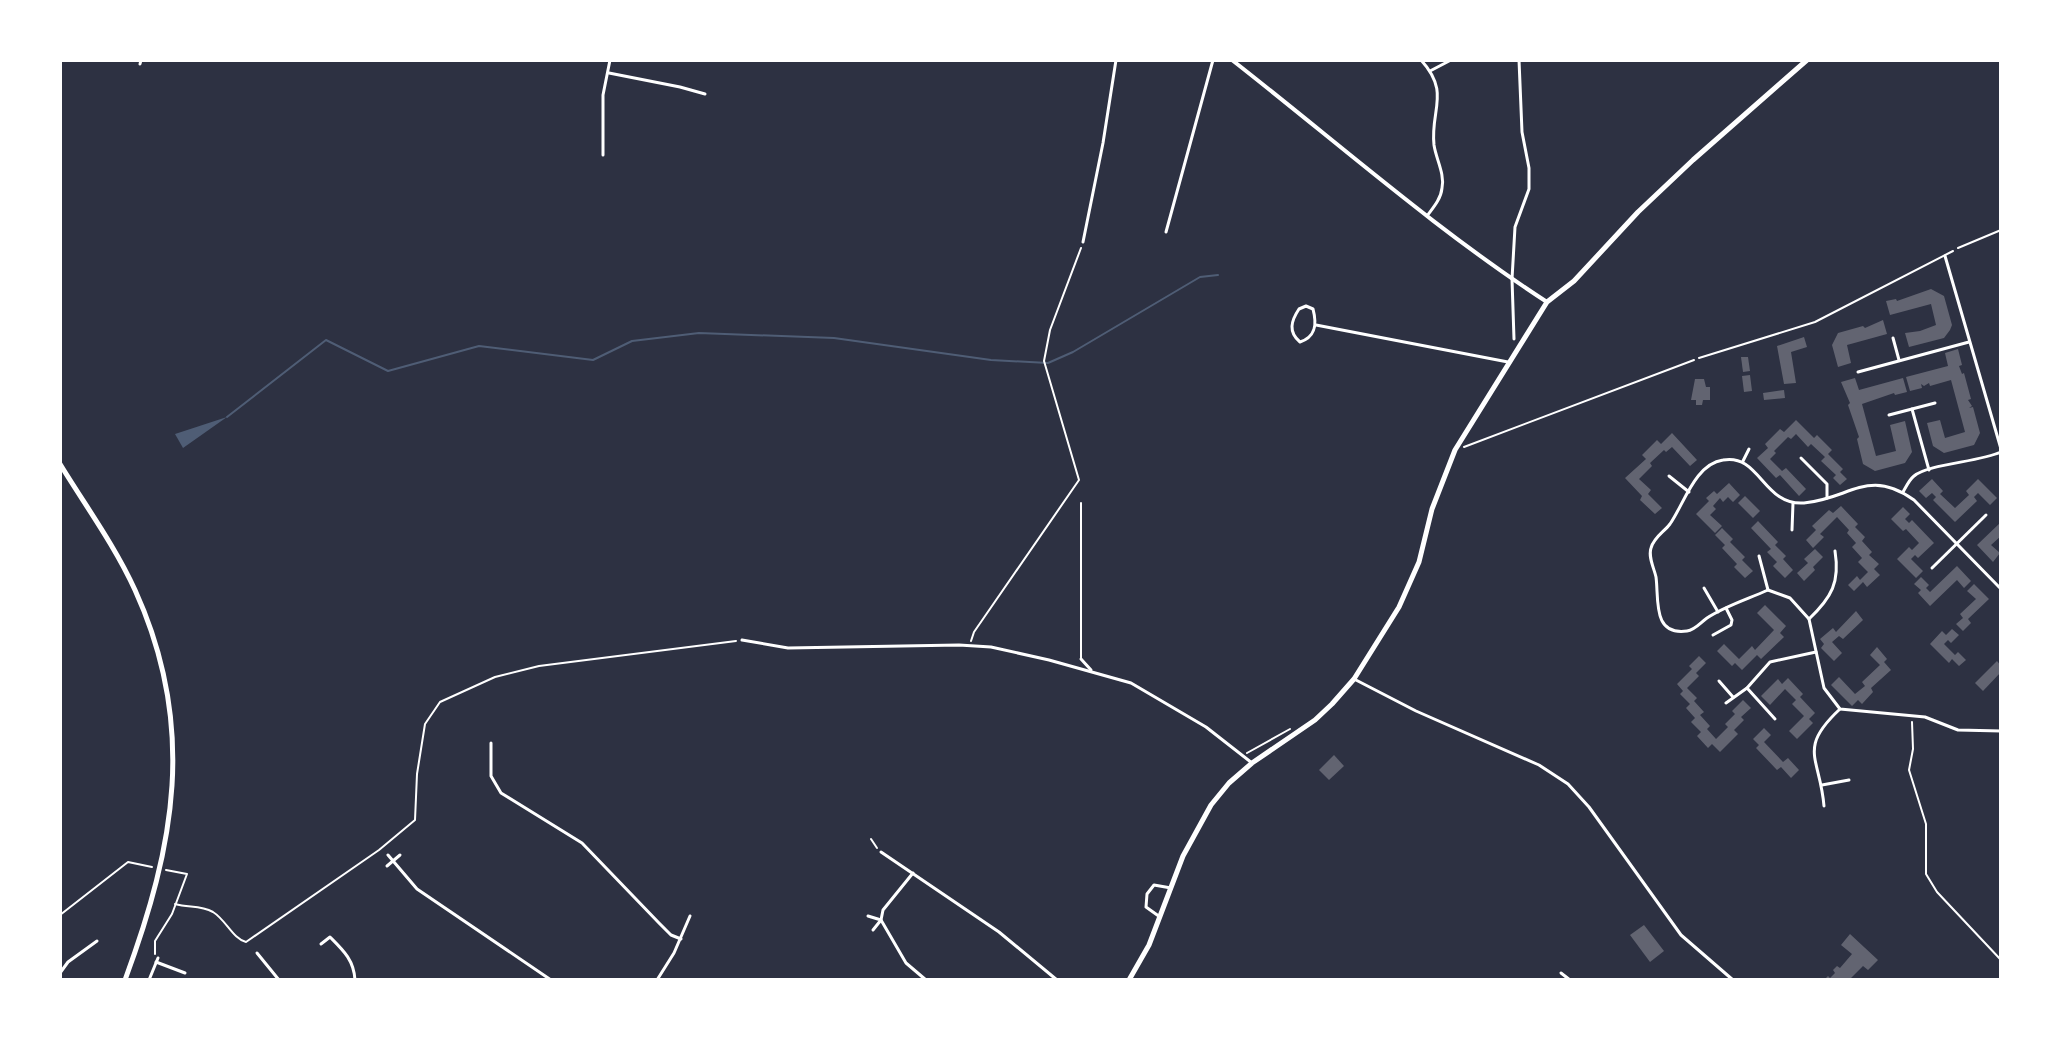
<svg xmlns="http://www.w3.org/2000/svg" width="2061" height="1040" font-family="Jost,sans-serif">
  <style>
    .water { fill: #4f5d75 }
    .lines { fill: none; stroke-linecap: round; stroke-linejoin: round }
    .stream { stroke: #4f5d75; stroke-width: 2 }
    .building { fill: #626471 }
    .path { stroke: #fff; stroke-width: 2 }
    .service { stroke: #fff; stroke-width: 2 }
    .minor { stroke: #fff; stroke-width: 3 }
    .tertiary { stroke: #fff; stroke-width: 4 }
    .primary { stroke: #fff; stroke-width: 5 }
  </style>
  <rect width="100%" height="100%" fill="#2d3142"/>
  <path class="water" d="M227 417 183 448 175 434Z"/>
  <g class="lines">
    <path class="stream" d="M227 417 326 340 388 371 479 346 593 360 632 341 699 333 834 338 991 360 1048 363 1073 352 1200 277 1218 275"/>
  </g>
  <g class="building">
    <path d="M1931 289 1944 296 1952 325 1950 330 1944 338 1909 347 1905 333 1920 331 1936 325 1931 304 1890 315 1886 301 1896 299 1897 301Z"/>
    <path d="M1883 320 1887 334 1847 345 1851 363 1838 367 1832 345 1838 333 1863 326 1865 328Z"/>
    <path d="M1804 337 1807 347 1791 352 1796 383 1784 384 1777 346Z"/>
    <path d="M1958 349 1962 365 1959 366 1962 374 1964 373 1971 399 1968 400 1972 406 1969 408 1973 407 1980 433 1974 445 1944 453 1933 446 1927 423 1940 420 1945 438 1965 432 1951 380 1930 386 1929 383 1924 386 1921 384 1922 388 1910 391 1906 377 1948 366 1945 353Z"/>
    <path d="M1741 357H1748L1750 371 1743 372Z"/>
    <path d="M1750 375 1752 391 1744 392 1742 376Z"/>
    <path d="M1855 378 1859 390 1903 378 1907 392 1895 395 1894 393 1862 404 1876 456 1896 451 1890 425 1905 421 1912 452 1905 463 1875 471 1863 464 1857 439 1859 437 1848 405 1850 403 1841 382Z"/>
    <path d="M1695 379H1704L1706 387H1710V400H1703L1702 405H1696V400H1691Z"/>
    <path d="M1784 390 1785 398 1764 400 1763 393Z"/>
    <path d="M1796 420 1814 438 1817 435 1832 450 1828 454 1843 469 1840 472 1847 479 1840 485 1833 478 1836 475 1821 461 1825 457 1811 444 1808 447 1796 434 1791 439 1788 437 1774 451 1776 453 1770 459 1782 471 1786 468 1806 489 1799 496 1780 475 1776 478 1757 458 1768 448 1765 444 1780 429 1784 432Z"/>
    <path d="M1672 433 1697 460 1690 466 1672 447 1666 452 1664 450 1650 463 1652 466 1639 479 1651 490 1648 494 1662 508 1655 514 1640 500 1642 496 1625 478 1646 459 1642 455 1657 440 1661 444Z"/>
    <path d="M1932 479 1943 491 1940 494 1955 508 1969 495 1966 491 1978 479 1997 498 1990 505 1978 493 1974 497 1977 501 1955 522 1933 500 1936 497 1932 493 1926 498 1919 491Z"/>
    <path d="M1729 483 1740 495 1733 502 1728 497 1723 502 1720 498 1713 506 1716 509 1710 515 1722 526 1715 533 1696 514 1709 501 1706 498 1714 491 1717 494Z"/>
    <path d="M1745 496 1760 511 1753 518 1738 503Z"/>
    <path d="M1841 506 1858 524 1855 527 1865 537 1862 541 1872 552 1869 555 1879 564 1874 569 1880 575 1867 587 1863 582 1854 591 1848 585 1857 576 1860 580 1868 572 1858 562 1862 558 1852 547 1856 543 1847 533 1849 530 1837 517 1820 534 1824 537 1813 548 1806 540 1816 530 1812 526 1829 510 1833 513Z"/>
    <path d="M1903 507 1910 514 1905 519 1909 523 1912 520 1934 543 1918 558 1915 555 1911 559 1923 571 1916 578 1897 559 1909 547 1912 550 1919 543 1906 529 1903 531 1891 519Z"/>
    <path d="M1758 521 1778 542 1775 545 1786 556 1783 559 1793 570 1785 578 1773 566 1777 562 1767 552 1771 549 1751 528Z"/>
    <path d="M2001 522V536L1991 545 2000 553 1993 562 1977 545Z"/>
    <path d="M1722 528 1733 539 1730 542 1745 557 1742 560 1753 571 1745 578 1734 567 1737 564 1722 548 1725 545 1715 535Z"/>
    <path d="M1815 549 1823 557 1813 567 1815 570 1804 581 1797 573 1808 563 1804 559Z"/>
    <path d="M1957 566 1971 581 1964 588 1957 580 1930 606 1918 593 1921 590 1914 584 1921 577 1929 585 1926 588 1930 592Z"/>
    <path d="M1974 584 1989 599 1968 619 1971 623 1963 631 1956 624 1963 618 1960 614 1976 599 1967 591Z"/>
    <path d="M1765 605 1786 626 1780 633 1784 637 1761 659 1757 655 1742 670 1735 663 1732 666 1717 651 1724 644 1739 659 1752 646 1755 650 1774 630 1757 613Z"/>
    <path d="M1856 611 1863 620 1843 639 1839 636 1832 642 1842 653 1834 661 1821 648 1824 644 1820 639 1833 628 1836 632Z"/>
    <path d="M1952 629 1959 635 1951 643 1948 640 1944 644 1955 655 1958 652 1966 660 1959 666 1952 659 1949 663 1930 644 1942 631 1946 635Z"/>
    <path d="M1877 647 1887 659 1884 662 1891 670 1871 688 1873 692 1862 704 1858 700 1852 706 1831 685 1839 677 1855 694 1865 686 1862 682 1880 665 1870 655Z"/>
    <path d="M1699 656 1706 663 1696 673 1699 676 1687 688 1697 698 1694 701 1704 712 1700 715 1710 726 1707 729 1716 739 1728 727 1725 724 1735 714 1732 711 1743 700 1751 708 1741 717 1744 720 1734 730 1738 734 1720 752 1712 744 1708 748 1697 736 1701 732 1691 722 1695 718 1686 708 1690 704 1680 694 1683 691 1677 684 1692 669 1689 666Z"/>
    <path d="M1997 661 2001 666V672L1983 691 1975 683Z"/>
    <path d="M1788 678 1803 694 1800 697 1815 713 1809 719 1813 723 1797 739 1789 731 1804 716 1792 704 1796 700 1785 689 1770 705 1761 696 1778 679 1782 684Z"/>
    <path d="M1764 728 1771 735 1764 742 1783 762 1788 758 1799 770 1791 778 1781 767 1777 770 1756 748 1759 745 1753 739Z"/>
    <path d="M1334 755 1344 766 1329 780 1319 770Z"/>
    <path d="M1644 925 1664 951 1650 962 1630 935Z"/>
    <path d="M1850 934 1878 960 1868 970 1863 966 1849 980H1824L1828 976 1830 978 1835 973 1833 970 1837 966 1840 968 1852 954 1841 945Z"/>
  </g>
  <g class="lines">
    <g class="path">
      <path d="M1958 248 2001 230"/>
      <path d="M1464 447 1694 360"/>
      <path d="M971 641 974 632 1079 480 1044 361 1050 330 1081 248"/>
      <path d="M1912 722 1913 749 1909 770 1926 824V874L1937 892 2001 960"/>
      <path d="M1247 753 1290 729"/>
      <path d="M871 839 877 848"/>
      <path d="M175 904C189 908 200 905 213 912 226 920 233 939 246 942L379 850 415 820 417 774 425 724 440 702 495 677 539 666 736 641"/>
      <path d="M60 915 128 862 152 867"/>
      <path d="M155 954V941L172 914 187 874 166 870"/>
    </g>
    <g class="service">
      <path d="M1699 358 1815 322 1953 251"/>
      <path d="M1081 658V503"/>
    </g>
    <g class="minor">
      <path d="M1421 60C1451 93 1430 110 1434 145 1436 159 1445 174 1442 188 1441 199 1433 208 1427 216"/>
      <path d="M140 64 141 60"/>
      <path d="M1430 71 1451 60"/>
      <path d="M609 73 680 87 705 94"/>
      <path d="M603 155V95L610 60"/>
      <path d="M1166 232 1213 60"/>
      <path d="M1083 242 1103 143 1116 60"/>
      <path d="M1945 256 2001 449"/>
      <path d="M1306 306 1313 309C1317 324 1316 337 1300 342 1288 332 1291 321 1299 309Z"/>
      <path d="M1316 325 1508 362"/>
      <path d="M1893 338 1899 360"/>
      <path d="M1514 339 1512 279 1515 227 1529 189V168L1522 132 1519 60"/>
      <path d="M1858 372 1969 342"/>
      <path d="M1912 409 1929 470"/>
      <path d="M1889 415 1935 403"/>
      <path d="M1801 458 1827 484V498"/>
      <path d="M1743 461 1749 449"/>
      <path d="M1669 476 1689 492"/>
      <path d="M1903 492C1906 487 1909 480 1914 476 1928 464 1979 462 2001 452"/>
      <path d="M1792 530 1793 503"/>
      <path d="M1759 556 1768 590"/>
      <path d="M1932 568 1986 515"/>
      <path d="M1704 588 1718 612"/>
      <path d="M2001 589 1914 500C1868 467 1850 499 1804 503 1763 506 1760 453 1723 460 1695 464 1684 504 1670 524 1664 532 1654 537 1651 548 1648 557 1654 568 1656 577 1659 599 1652 636 1687 631 1695 630 1700 623 1707 618 1725 606 1748 599 1768 590L1790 598 1809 619 1824 688 1840 709 1925 717 1958 730 2001 731"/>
      <path d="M1809 619C1832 597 1840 582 1835 551"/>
      <path d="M1713 635 1731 625 1732 620 1726 608"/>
      <path d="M742 640 788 648 959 645 991 647 1049 660 1131 683 1206 727 1252 763"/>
      <path d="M1081 659 1091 670"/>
      <path d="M1354 679 1416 711 1539 765 1568 784 1589 807 1681 935 1733 980"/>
      <path d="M1719 681 1733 697"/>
      <path d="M1747 688 1775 719"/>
      <path d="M1726 703 1747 688 1770 662 1816 652"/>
      <path d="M491 743V776L501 793 582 843 659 923 671 935 681 939"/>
      <path d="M1822 785 1849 780"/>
      <path d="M1824 806C1820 757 1797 749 1840 709"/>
      <path d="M881 852 999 932 1057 980"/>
      <path d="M388 855 417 889 551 980"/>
      <path d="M387 866 400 855"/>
      <path d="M913 873 883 910 881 920 906 963 926 980"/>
      <path d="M868 916 881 920 873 930"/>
      <path d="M1160 917 1146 907 1147 894 1154 885 1171 888"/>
      <path d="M321 944 330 937C343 950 354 960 355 980"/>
      <path d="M257 953 279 980"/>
      <path d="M156 962 185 973"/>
      <path d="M60 973 68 962 97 941"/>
      <path d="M1561 973 1570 980"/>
      <path d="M149 980 158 958"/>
      <path d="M657 980 674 953 690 916"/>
    </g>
    <path class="tertiary" d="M1232 60C1337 142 1436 230 1547 302"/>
    <g class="primary">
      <path d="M60 464C85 505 115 546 135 590 197 726 175 845 125 980"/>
      <path d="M1129 980 1149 945 1183 856 1211 805 1229 783 1252 763 1315 720 1332 704 1354 679 1399 607 1419 562 1432 509 1455 450 1547 302 1574 281 1638 212 1693 160 1807 60"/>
    </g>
  </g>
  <rect width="2061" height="1040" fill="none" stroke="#ffffff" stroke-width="124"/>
</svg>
